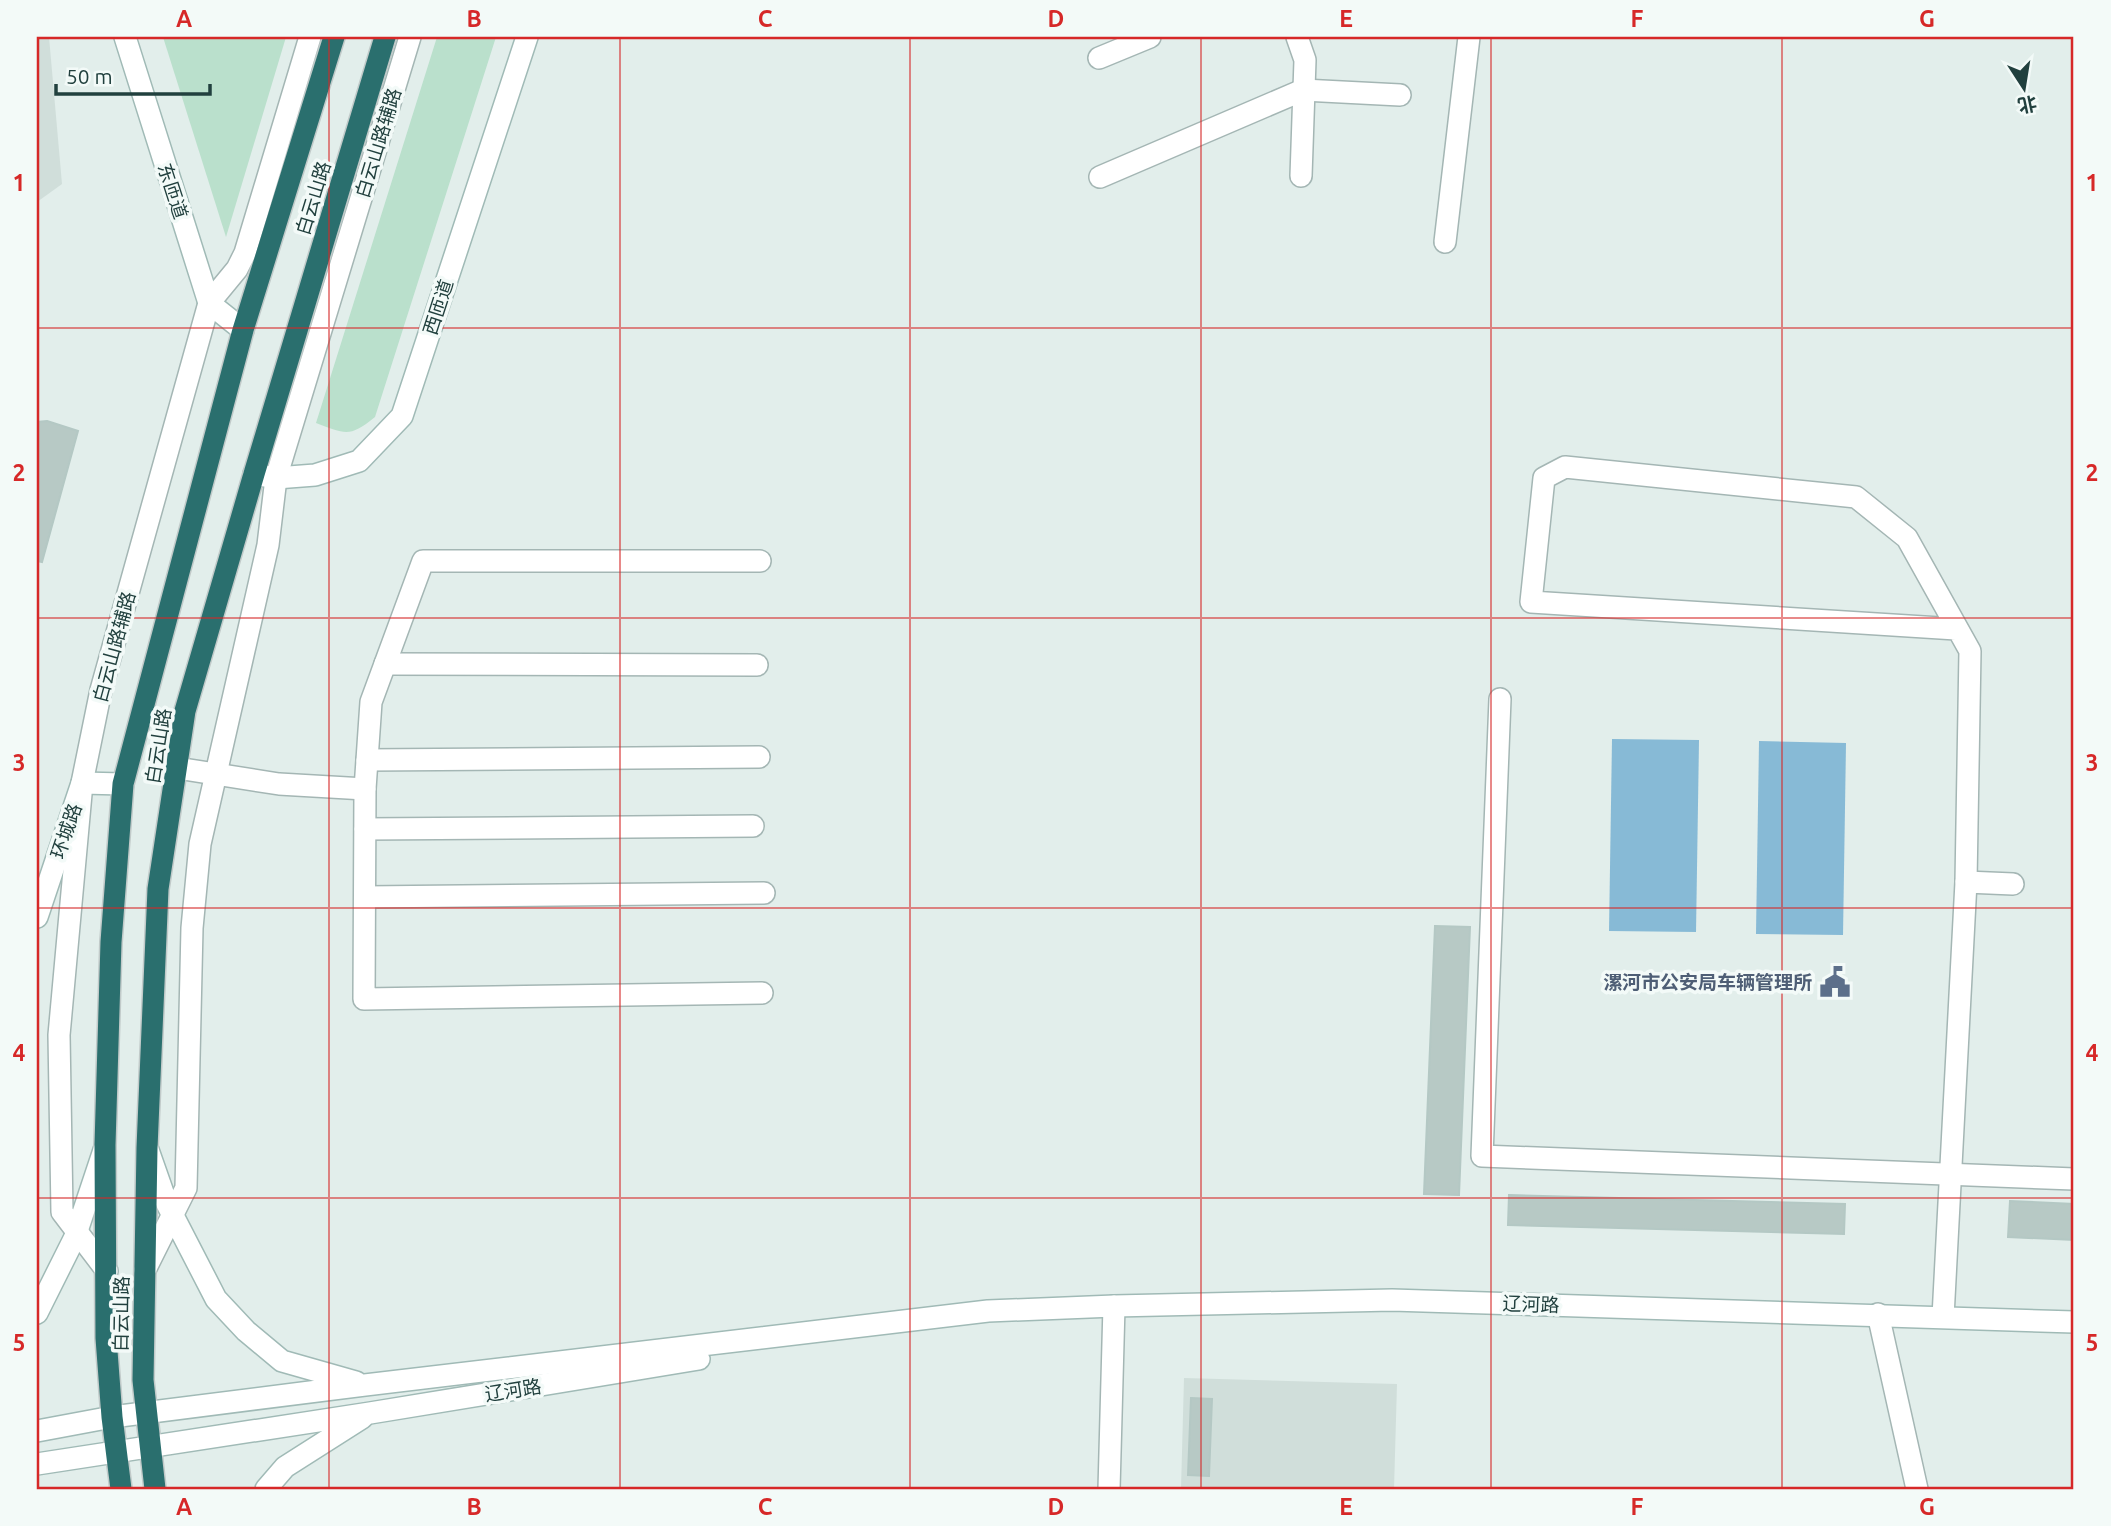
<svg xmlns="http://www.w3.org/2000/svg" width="2111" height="1526" font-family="Ubuntu,'Noto Sans SC',sans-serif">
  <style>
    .built { fill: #d0deda }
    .green { fill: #bae0cc }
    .water { fill: #87bad6 }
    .building { fill: #b7c9c5; stroke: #b4c8c4; stroke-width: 2 }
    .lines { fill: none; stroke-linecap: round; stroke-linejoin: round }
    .street-casing { stroke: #a4b6b4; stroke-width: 24 }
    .secondary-casing { stroke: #a0bab6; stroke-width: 24 }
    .highway-casing { stroke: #c1cac9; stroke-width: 24 }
    .street { stroke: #fff; stroke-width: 21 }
    .secondary { stroke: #fff; stroke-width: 21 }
    .highway { stroke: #2a6f6e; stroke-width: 21 }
    .grid { fill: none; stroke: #d62828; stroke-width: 2; stroke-opacity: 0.55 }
    .labels { text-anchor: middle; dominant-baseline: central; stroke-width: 7; stroke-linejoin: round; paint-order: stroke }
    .street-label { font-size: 19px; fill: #21403e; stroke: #f3faf8 }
    .service-label { font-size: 19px; font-weight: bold; fill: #4e5e75; stroke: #f3faf8; text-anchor: end }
    .neatline { fill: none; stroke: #d62828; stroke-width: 2.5 }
    .grid-label { font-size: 23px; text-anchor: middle; font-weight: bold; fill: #d62828 }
  </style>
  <rect width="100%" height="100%" fill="#e2eeeb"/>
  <g class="built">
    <path d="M37 37H49L62 184 37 202Z"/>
    <path d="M1184 1378 1397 1384 1394 1489H1181Z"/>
  </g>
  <g class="green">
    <path d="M163 37H286L226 237Z"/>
    <path d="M437 37H496L375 417C349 438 346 434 316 423Z"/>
  </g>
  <g class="water">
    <path d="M1612 739 1699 740 1696 932 1609 931Z"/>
    <path d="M1759 741 1846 743 1843 935 1756 934Z"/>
  </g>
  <g class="building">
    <path d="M47 421 78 431 42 562 37 561V422Z"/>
    <path d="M1435 926 1470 927 1459 1195 1424 1194Z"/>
    <path d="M1509 1195 1845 1204 1844 1234 1508 1225Z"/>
    <path d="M2010 1201 2074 1204V1240L2008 1237Z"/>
    <path d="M1191 1398 1212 1399 1209 1476 1188 1475Z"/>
  </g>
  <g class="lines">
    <defs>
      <g id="street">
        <path d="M1297 37 1305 60 1301 176"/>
        <path d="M1099 58 1150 37"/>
        <path d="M1100 177 1303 90 1400 95"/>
        <path d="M1445 242 1469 37"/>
        <path d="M760 561H423L371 702 365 789 364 999 762 993"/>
        <path d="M385 664 757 665"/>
        <path d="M1500 699 1482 1156 2074 1179"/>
        <path d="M367 760 759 757"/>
        <path d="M177 768 279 784 365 789"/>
        <path d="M365 829 753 826"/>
        <path d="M1966 882 2013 884"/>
        <path d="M365 897 764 893"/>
        <path d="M145 1270 186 1188 192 928 200 844 268 545 276 478 410 37"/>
        <path d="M107 1271 62 1212 59 1035 82 783 101 690 209 303 237 269 245 253 310 37"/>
        <path d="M1878 1314 1917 1489"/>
        <path d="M1943 1317 1966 882 1970 651 1907 538 1856 497 1565 467 1544 478 1531 602 1956 629"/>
        <path d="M1109 1489 1114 1306"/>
      </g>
      <g id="secondary">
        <path d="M125 37 209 303 243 330"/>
        <path d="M254 474 276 478 315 475 359 461 402 416 527 37"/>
        <path d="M37 917 82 783 123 784"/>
        <path d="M148 1150 167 1204 216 1299 246 1331 282 1361 356 1382"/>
        <path d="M37 1313 75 1237 104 1150"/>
        <path d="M37 1431 112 1417 365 1385 988 1311 1114 1306 1392 1300 2074 1322"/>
        <path d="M37 1464 370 1413 699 1359"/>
        <path d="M266 1489 285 1467 362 1418"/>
      </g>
      <g id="highway">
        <path d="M121 1489 112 1417 106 1338 105 1145 111 942 123 784 243 330 334 37"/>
        <path d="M155 1489 143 1380 147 1148 158 889 185 711 254 474 385 37"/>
      </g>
    </defs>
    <use href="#street" class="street-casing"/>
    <use href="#secondary" class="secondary-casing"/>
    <use href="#highway" class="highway-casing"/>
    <use href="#street" class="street"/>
    <use href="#secondary" class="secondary"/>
    <use href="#highway" class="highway"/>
  </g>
  <path class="grid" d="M329 37V1489M620 37V1489M910 37V1489M1201 37V1489M1491 37V1489M1782 37V1489M37 328H2074M37 618H2074M37 908H2074M37 1198H2074"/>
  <defs>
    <symbol id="civic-bare" viewBox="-9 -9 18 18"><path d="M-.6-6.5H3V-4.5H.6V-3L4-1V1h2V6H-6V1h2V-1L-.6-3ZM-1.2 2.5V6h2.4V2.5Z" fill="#5c6f8a" stroke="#f3faf8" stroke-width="2.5" paint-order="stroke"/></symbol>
  </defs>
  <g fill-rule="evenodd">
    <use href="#civic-bare" x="1813" y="960" width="44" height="44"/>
  </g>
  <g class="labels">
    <g class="street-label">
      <text transform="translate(378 143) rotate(-73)">白云山路辅路</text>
      <text transform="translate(173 191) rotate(72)">东匝道</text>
      <text transform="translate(313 198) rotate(-73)">白云山路</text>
      <text transform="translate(438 307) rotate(-72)">西匝道</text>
      <text transform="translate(114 647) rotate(-75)">白云山路辅路</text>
      <text transform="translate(158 746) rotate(-81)">白云山路</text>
      <text transform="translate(66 831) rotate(-71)">环城路</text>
      <text transform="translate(1531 1304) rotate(2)">辽河路</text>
      <text transform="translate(121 1314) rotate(-89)">白云山路</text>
      <text transform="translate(513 1390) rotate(-9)">辽河路</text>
    </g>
    <g class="service-label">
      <text x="1812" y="982">漯河市公安局车辆管理所</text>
    </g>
  </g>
  <rect width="2111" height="1526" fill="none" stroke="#f3faf8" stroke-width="77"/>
  <g transform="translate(2024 88) rotate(168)" stroke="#f3faf8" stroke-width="5" paint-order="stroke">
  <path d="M0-5L12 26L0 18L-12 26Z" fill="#21403e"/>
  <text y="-10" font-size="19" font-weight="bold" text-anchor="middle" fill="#21403e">北</text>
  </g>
  <path d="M56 84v10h154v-10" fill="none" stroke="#21403e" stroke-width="3.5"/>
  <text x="66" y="84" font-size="21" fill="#21403e" stroke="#f3faf8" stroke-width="5" paint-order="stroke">50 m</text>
  <rect x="38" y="38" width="2034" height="1450" class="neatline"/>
  <g class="grid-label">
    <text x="184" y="27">A</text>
    <text x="474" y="27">B</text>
    <text x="765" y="27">C</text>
    <text x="1056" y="27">D</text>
    <text x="1346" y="27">E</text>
    <text x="1637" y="27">F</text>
    <text x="1927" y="27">G</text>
    <text x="19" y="191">1</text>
    <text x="2092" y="191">1</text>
    <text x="19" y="481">2</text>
    <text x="2092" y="481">2</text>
    <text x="19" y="771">3</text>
    <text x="2092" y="771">3</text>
    <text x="19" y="1061">4</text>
    <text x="2092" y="1061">4</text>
    <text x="19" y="1351">5</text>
    <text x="2092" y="1351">5</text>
    <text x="184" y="1515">A</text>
    <text x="474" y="1515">B</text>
    <text x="765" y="1515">C</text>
    <text x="1056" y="1515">D</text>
    <text x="1346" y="1515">E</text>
    <text x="1637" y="1515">F</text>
    <text x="1927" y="1515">G</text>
  </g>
</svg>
